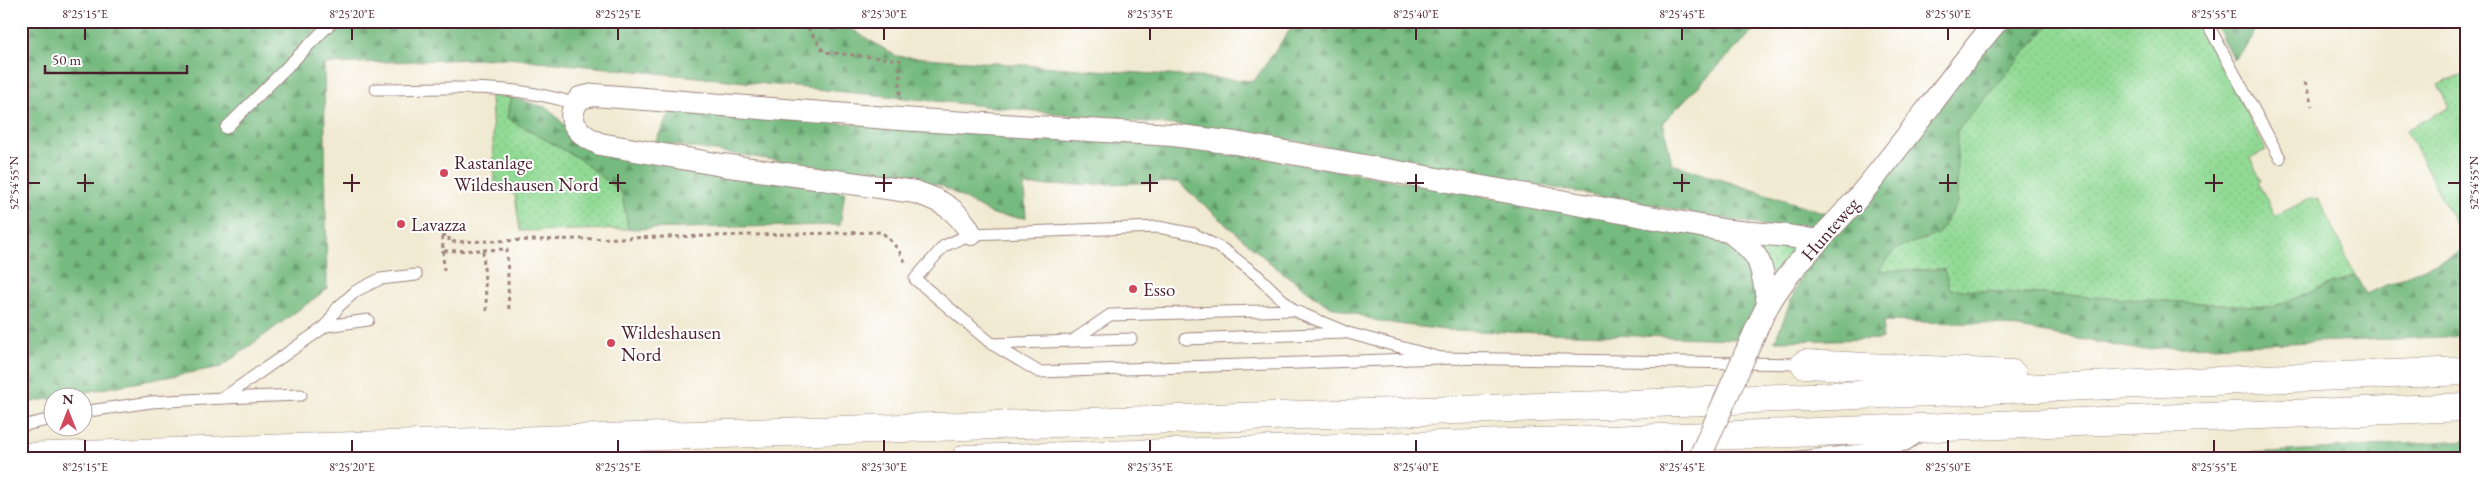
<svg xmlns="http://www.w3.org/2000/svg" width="2488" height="480" font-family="'EB Garamond',serif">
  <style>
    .grass { fill: url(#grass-dots); stroke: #6e7c60 }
    .forest { fill: url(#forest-firs); stroke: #5f6c54 }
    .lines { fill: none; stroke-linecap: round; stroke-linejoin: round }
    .service-casing { stroke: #9e847e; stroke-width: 13 }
    .minor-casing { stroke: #9e847e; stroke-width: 24 }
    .motorway-casing { stroke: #9e847e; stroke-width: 29 }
    .path { stroke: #9e847e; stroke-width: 3; stroke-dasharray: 4 4; stroke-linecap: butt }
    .service { stroke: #fff; stroke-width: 11 }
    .minor { stroke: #fff; stroke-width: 22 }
    .motorway { stroke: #fff; stroke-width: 28 }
    .minor-bridge-casing { stroke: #9e847e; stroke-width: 24; stroke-linecap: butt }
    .minor-bridge { stroke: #fff; stroke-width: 22 }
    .ticks { fill: none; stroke: #4a1f2b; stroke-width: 2 }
    .poi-dot { fill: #d1495b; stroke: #fff; stroke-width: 2 }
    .labels { text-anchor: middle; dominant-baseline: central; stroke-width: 4; stroke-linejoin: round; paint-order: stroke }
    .poi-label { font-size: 19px; fill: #4a1f2b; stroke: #fff; text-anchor: start }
    .street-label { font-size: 19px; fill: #4a1f2b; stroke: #fff }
    .neatline { fill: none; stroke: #4a1f2b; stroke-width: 2 }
    .ticks-label { font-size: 12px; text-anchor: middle; fill: #4a1f2b }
  </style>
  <defs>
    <pattern id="grass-dots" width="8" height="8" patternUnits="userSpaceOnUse" patternTransform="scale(1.25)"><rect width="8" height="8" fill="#91da94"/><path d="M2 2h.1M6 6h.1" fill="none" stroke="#7fbb80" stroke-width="1.8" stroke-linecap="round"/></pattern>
    <pattern id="forest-firs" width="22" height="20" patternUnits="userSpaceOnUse" patternTransform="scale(1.25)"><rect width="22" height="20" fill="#74ba7e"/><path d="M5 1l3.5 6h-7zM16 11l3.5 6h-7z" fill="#619767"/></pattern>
  </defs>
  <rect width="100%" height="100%" fill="#fff"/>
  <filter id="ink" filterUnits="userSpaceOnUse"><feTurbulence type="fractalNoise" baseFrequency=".02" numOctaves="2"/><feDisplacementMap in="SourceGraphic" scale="10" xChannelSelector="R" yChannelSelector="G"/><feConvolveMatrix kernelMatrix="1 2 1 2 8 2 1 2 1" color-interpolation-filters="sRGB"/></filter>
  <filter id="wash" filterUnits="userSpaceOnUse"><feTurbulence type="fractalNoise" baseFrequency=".0096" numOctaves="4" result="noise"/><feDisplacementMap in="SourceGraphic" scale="20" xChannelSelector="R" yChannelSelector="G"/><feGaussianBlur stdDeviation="1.12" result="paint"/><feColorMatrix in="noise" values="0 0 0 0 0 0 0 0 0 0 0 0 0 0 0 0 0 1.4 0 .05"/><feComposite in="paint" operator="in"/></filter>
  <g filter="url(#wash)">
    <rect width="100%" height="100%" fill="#f1ead2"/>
    <g class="grass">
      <path d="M2052 21H2199L2266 150 2250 158 2261 180 2258 182 2275 216 2311 198 2319 200 2355 275 2272 307 1950 289 1943 269 1879 271 1895 249 1938 234 1957 203 1956 131Z"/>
      <path d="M2467 72V246L2406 130 2449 107 2438 85Z"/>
      <path d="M491 95 510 97 508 118 578 158 622 193 628 229 520 231 515 195 495 183Z"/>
      <path d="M1757 244 1801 245 1771 281Z"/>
    </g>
    <g class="forest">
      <path d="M21 21H838L896 56 1254 81 1296 21H1759L1760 24 1663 122 1672 164 1832 215 1827 225 1765 226 1239 131 1174 125 507 58 324 64 327 289 221 367 21 404Z"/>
      <path d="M2007 21H2052L1957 131V203L1938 234 1895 249 1879 271 1944 269 1950 289 2272 307 2355 275 2366 294 2467 249V336L2135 349 1996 324 1884 321 1882 339 1775 341 1803 270Z"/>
      <path d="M2213 21H2258L2247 47 2233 59Z"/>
      <path d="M510 97 548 108 581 142 845 192 840 225 628 229 622 193 578 158 507 118Z"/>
      <path d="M671 111 1169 146 1236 153 1715 236 1744 253 1755 273 1757 307 1737 339 1445 330 1381 322 1327 305 1274 266 1178 182 1024 186 1026 218 993 215 940 185 655 142Z"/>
      <path d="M2467 440V459H2153Z"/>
    </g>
  </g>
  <g filter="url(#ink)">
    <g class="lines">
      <defs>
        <g id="service">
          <path d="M2206 21 2280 158"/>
          <path d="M376 89C443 89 511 82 575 104"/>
          <path d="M226 128 333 21"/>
          <path d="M1293 310 1258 276 1224 250 1194 234 1158 227 971 234 944 246 915 279 992 344 1072 341 1110 315 1293 310 1348 333 1441 358"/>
          <path d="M326 326 368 320"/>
          <path d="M1186 339 1344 333"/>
          <path d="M1072 341 1131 339"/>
          <path d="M992 344 1039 372 1441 358 1805 364"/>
          <path d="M223 398 301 395"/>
          <path d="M82 412 151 402 223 398 326 326 338 307 356 291 380 279 416 275"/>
          <path d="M21 426 52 419"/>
          <path d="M1781 459 1906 445 1921 435"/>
        </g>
        <g id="minor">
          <path d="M1729 231C1764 258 1760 261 1768 303"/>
          <path d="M971 234C958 209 940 200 915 192L722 165 600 144C579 135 562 120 580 98L594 95 900 119 1173 135 1235 143 1728 231 1788 236 1818 241"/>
          <path d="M1760 321C1780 275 1823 238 1856 200 1905 142 1948 79 1997 21"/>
        </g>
        <g id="motorway">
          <path d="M1805 364 2012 374"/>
          <path d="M21 457 1605 405 2467 371"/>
          <path d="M965 459 1606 440 2467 407"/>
        </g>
      </defs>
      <use href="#service" class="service-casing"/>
      <use href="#minor" class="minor-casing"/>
      <use href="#motorway" class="motorway-casing"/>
      <g class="path">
        <path d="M803 21 824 52 900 60V99"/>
        <path d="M2305 82 2312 106"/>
        <path d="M442 228 443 251 483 250 487 314"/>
        <path d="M442 235 449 236V242L882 232 898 249 907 265"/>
        <path d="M483 250 507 249 509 313"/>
        <path d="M443 251 444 273"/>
      </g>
      <use href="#service" class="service"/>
      <use href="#minor" class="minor"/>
      <use href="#motorway" class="motorway"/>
      <defs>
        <path id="minor-bridge" d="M1699 459 1760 321"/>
      </defs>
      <use href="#minor-bridge" class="minor-bridge-casing"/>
      <use href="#minor-bridge" class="minor-bridge"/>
    </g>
  </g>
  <path class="ticks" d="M85 28V40M352 28V40M618 28V40M884 28V40M1150 28V40M1416 28V40M1682 28V40M1948 28V40M2214 28V40M85 174V192M352 174V192M618 174V192M884 174V192M1150 174V192M1416 174V192M1682 174V192M1948 174V192M2214 174V192M28 183H40M77 183H94M343 183H360M609 183H626M875 183H892M1141 183H1158M1407 183H1424M1673 183H1690M1939 183H1957M2205 183H2223M2448 183H2460M85 440V452M352 440V452M618 440V452M884 440V452M1150 440V452M1416 440V452M1682 440V452M1948 440V452M2214 440V452"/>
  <g class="poi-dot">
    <circle cx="444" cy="173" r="5"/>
    <circle cx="401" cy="224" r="5"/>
    <circle cx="1133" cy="289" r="5"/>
    <circle cx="611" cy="343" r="5"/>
  </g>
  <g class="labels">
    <g class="poi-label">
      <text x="454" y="162">Rastanlage<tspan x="454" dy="22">Wildeshausen Nord</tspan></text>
      <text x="411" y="224">Lavazza</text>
      <text x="1143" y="289">Esso</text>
      <text x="621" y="332">Wildeshausen<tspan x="621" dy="22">Nord</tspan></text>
    </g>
    <g class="street-label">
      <text transform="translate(1830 229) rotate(-49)">Hunteweg</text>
    </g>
  </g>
  <rect width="2488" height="480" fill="none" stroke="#fff" stroke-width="55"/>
  <g transform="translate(68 412)"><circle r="24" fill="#ffffff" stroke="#b7a5aa"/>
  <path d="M0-4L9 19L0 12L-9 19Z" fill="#d1495b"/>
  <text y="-8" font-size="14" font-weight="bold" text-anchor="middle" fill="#4a1f2b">N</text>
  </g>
  <path d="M45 65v8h142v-8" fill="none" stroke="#4a1f2b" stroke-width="2.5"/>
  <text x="52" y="65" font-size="15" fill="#4a1f2b" stroke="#ffffff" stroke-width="4" paint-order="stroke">50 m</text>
  <rect x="28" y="28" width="2432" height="424" class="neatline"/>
  <g class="ticks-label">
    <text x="85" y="18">8°25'15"E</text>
    <text x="352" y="18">8°25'20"E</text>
    <text x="618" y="18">8°25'25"E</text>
    <text x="884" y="18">8°25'30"E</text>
    <text x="1150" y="18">8°25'35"E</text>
    <text x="1416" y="18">8°25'40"E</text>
    <text x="1682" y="18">8°25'45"E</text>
    <text x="1948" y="18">8°25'50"E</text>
    <text x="2214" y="18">8°25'55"E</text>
    <text transform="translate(14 183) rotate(-90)" y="4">52°54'55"N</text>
    <text transform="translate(2474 183) rotate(-90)" y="4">52°54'55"N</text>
    <text x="85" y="471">8°25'15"E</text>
    <text x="352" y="471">8°25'20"E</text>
    <text x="618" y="471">8°25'25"E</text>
    <text x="884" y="471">8°25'30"E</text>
    <text x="1150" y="471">8°25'35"E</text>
    <text x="1416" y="471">8°25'40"E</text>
    <text x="1682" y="471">8°25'45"E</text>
    <text x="1948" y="471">8°25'50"E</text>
    <text x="2214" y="471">8°25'55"E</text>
  </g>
</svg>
